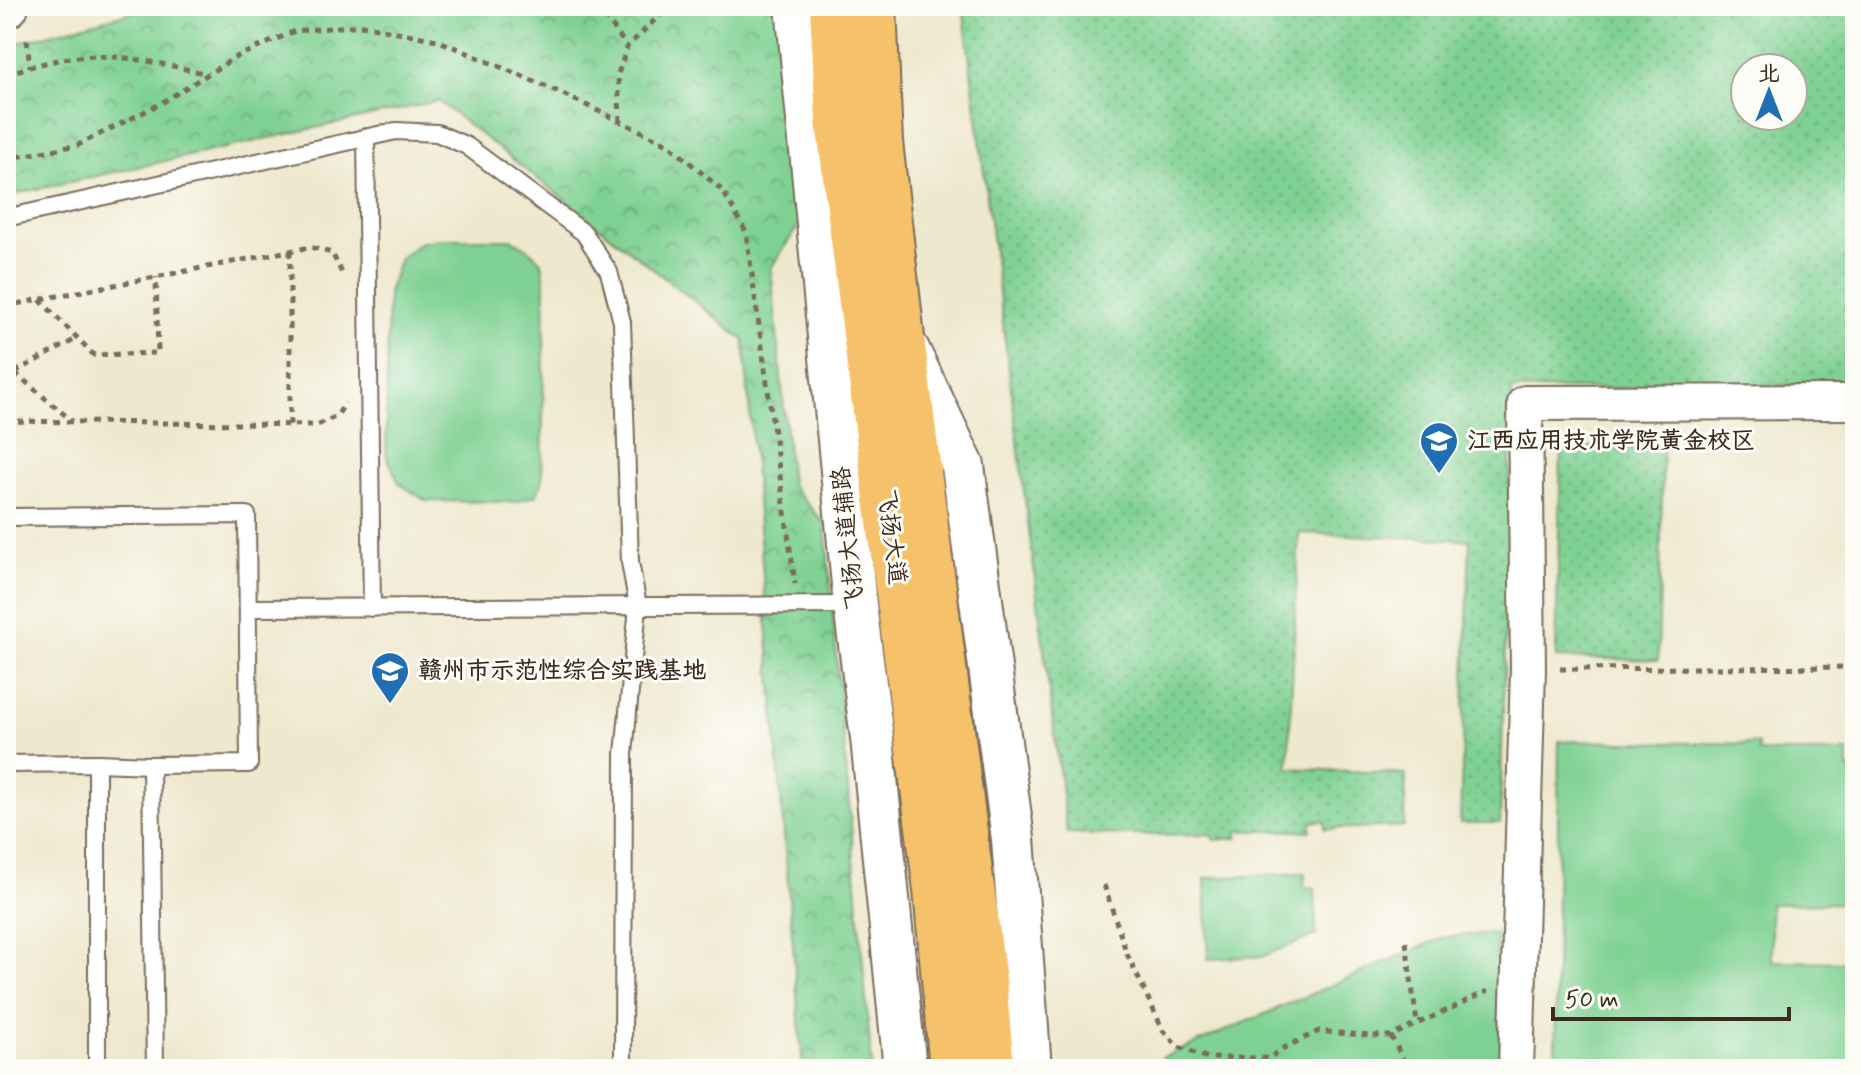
<svg xmlns="http://www.w3.org/2000/svg" width="1861" height="1075" font-family="Mynerve,'LXGW WenKai TC',sans-serif">
  <style>
    .grass { fill: url(#grass-dots); stroke: #5d7e58; stroke-width: 2; fill-rule: evenodd }
    .park { fill: url(#park-crowns); stroke: #5d7e58; stroke-width: 2 }
    .garden { fill: #7fd193; stroke: #5d7e58; stroke-width: 2 }
    .lines { fill: none; stroke-linecap: round; stroke-linejoin: round }
    .service-casing { stroke: #7a6c5c; stroke-width: 20 }
    .minor-casing { stroke: #7a6c5c; stroke-width: 38 }
    .tertiary-casing { stroke: #7a6c5c; stroke-width: 46 }
    .primary-casing { stroke: #7a6c5c; stroke-width: 48 }
    .path { stroke: #7a6c5c; stroke-width: 5; stroke-dasharray: 6 6; stroke-linecap: butt }
    .service { stroke: #fff; stroke-width: 16 }
    .minor { stroke: #fff; stroke-width: 34 }
    .tertiary { stroke: #fff; stroke-width: 42 }
    .primary { stroke: #f5c16b; stroke-width: 44 }
    .labels { text-anchor: middle; dominant-baseline: central; stroke-width: 6; stroke-linejoin: round; paint-order: stroke }
    .poi-label { font-size: 24px; font-weight: bold; fill: #3b2a1e; stroke: #fdfcf7; text-anchor: start }
    .street-label { font-size: 24px; fill: #3b2a1e; stroke: #fdfcf7 }
  </style>
  <defs>
    <pattern id="grass-dots" width="8" height="8" patternUnits="userSpaceOnUse" patternTransform="scale(2)"><rect width="8" height="8" fill="#7fd193"/><path d="M2 2h.1M6 6h.1" fill="none" stroke="#69aa77" stroke-width="1.8" stroke-linecap="round"/></pattern>
    <pattern id="park-crowns" width="20" height="18" patternUnits="userSpaceOnUse" patternTransform="scale(2)"><rect width="20" height="18" fill="#7fd193"/><path d="M2 6a3 3 0 1 1 6 0M12 15a3 3 0 1 1 6 0" fill="none" stroke="#69aa77"/></pattern>
  </defs>
  <rect width="100%" height="100%" fill="#fdfcf7"/>
  <filter id="ink" filterUnits="userSpaceOnUse"><feTurbulence type="fractalNoise" baseFrequency=".0125" numOctaves="2"/><feDisplacementMap in="SourceGraphic" scale="16" xChannelSelector="R" yChannelSelector="G"/><feConvolveMatrix kernelMatrix="1 2 1 2 8 2 1 2 1" color-interpolation-filters="sRGB"/></filter>
  <filter id="wash" filterUnits="userSpaceOnUse"><feTurbulence type="fractalNoise" baseFrequency=".006" numOctaves="4" result="noise"/><feDisplacementMap in="SourceGraphic" scale="32" xChannelSelector="R" yChannelSelector="G"/><feGaussianBlur stdDeviation="1.8" result="paint"/><feColorMatrix in="noise" values="0 0 0 0 0 0 0 0 0 0 0 0 0 0 0 0 0 1.4 0 .05"/><feComposite in="paint" operator="in"/></filter>
  <g filter="url(#wash)">
    <rect width="100%" height="100%" fill="#eee8ce"/>
    <g class="grass">
      <path d="M963 6H1855V384L1512 390 1500 823H1460L1470 540 1299 533 1288 768 1406 774 1404 826 1325 829V821L1311 822V831H1237L1238 838 1214 840 1212 834 1130 835 1067 833ZM1745 68H1793V116H1745Z"/>
      <path d="M1561 447 1663 449 1658 660 1556 658Z"/>
    </g>
    <path class="park" d="M155 6H779L800 223 771 268 791 485 825 524 872 1069H803L744 340 438 101 6 196V46Z"/>
    <g class="garden">
      <path d="M445 239H511L528 249 542 263 545 283 542 483 535 496 514 502 426 501 399 483 386 454 388 292 400 258 421 242Z"/>
      <path d="M1559 741 1758 744V752H1848V769H1855V903L1770 904 1772 961 1855 962V1069H1555Z"/>
      <path d="M1305 873 1304 887 1315 888 1316 935 1263 956 1208 959 1205 878Z"/>
      <path d="M1496 933 1502 1069H1161L1162 1058 1444 937Z"/>
    </g>
  </g>
  <g filter="url(#ink)">
    <g class="lines">
      <defs>
        <g id="service">
          <path d="M366 137 372 608"/>
          <path d="M6 218 396 131 437 133 467 146 584 233 609 272 622 322 630 562 638 606 624 754 623 1069"/>
          <path d="M6 517 247 515 249 764 151 765 155 1069"/>
          <path d="M248 608 854 605"/>
          <path d="M97 763 151 765"/>
          <path d="M6 764 97 763V1069"/>
        </g>
        <path id="minor" d="M1516 1069 1528 669 1525 403 1855 402"/>
        <g id="tertiary">
          <path d="M6 6H7"/>
          <path d="M797 6 855 605 872 738 905 1069"/>
          <path d="M908 350 963 466 1013 839 1030 1069"/>
        </g>
        <g id="primary">
          <path d="M832 6 838 121 936 890 952 1069"/>
          <path d="M874 6 880 142 902 338 984 981 992 1069"/>
        </g>
      </defs>
      <use href="#service" class="service-casing"/>
      <use href="#minor" class="minor-casing"/>
      <use href="#tertiary" class="tertiary-casing"/>
      <use href="#primary" class="primary-casing"/>
      <g class="path">
        <path d="M598 6 627 47"/>
        <path d="M27 40 30 67"/>
        <path d="M6 74C30 67 54 59 79 57 121 53 167 65 208 74"/>
        <path d="M620 121 618 74 627 47 669 6"/>
        <path d="M6 159 78 145 158 105 234 58 295 31 362 25 437 40 550 88 668 144 723 191 746 232 795 584"/>
        <path d="M40 300 94 355 158 353 156 277"/>
        <path d="M6 306 310 247 332 253 344 277"/>
        <path d="M6 365 72 421"/>
        <path d="M15 372 78 338"/>
        <path d="M6 421 317 425 337 416 345 403"/>
        <path d="M290 425V251"/>
        <path d="M1560 669 1855 667"/>
        <path d="M1104 885 1127 954 1163 1030 1179 1047 1208 1058H1269L1284 1048 1319 1031 1370 1036H1391L1488 991"/>
        <path d="M1406 942 1417 1023"/>
        <path d="M1391 1036 1405 1063"/>
        <path d="M1392 1069C1405 1061 1419 1060 1431 1069"/>
        <path d="M1471 1069 1485 1064"/>
      </g>
      <use href="#service" class="service"/>
      <use href="#minor" class="minor"/>
      <use href="#tertiary" class="tertiary"/>
      <use href="#primary" class="primary"/>
    </g>
  </g>
  <defs>
    <symbol id="university-pin" viewBox="-11 -11 22 30"><path d="M0 17L-7.5 6A9.5 9.5 0 1 1 7.5 6Z" fill="#1f6fb2" stroke="#fdfcf7"/><path d="M0-5L7-2L0 1L-7-2ZM-4 1L0 2.5L4 1V4Q0 6-4 4Z" fill="#fff"/></symbol>
    <symbol id="school-pin" viewBox="-11 -11 22 30"><path d="M0 17L-7.5 6A9.5 9.5 0 1 1 7.5 6Z" fill="#1f6fb2" stroke="#fdfcf7"/><path d="M0-5L7-2L0 1L-7-2ZM-4 1L0 2.5L4 1V4Q0 6-4 4Z" fill="#fff"/></symbol>
  </defs>
  <g fill-rule="evenodd">
    <use href="#university-pin" x="1417" y="419" width="44" height="60"/>
    <use href="#school-pin" x="368" y="649" width="44" height="60"/>
  </g>
  <g class="labels">
    <g class="poi-label">
      <text x="1467" y="441">江西应用技术学院黄金校区</text>
      <text x="418" y="671">赣州市示范性综合实践基地</text>
    </g>
    <g class="street-label">
      <text transform="translate(891 537) rotate(83)">飞扬大道</text>
      <text transform="translate(849 538) rotate(-96)">飞扬大道辅路</text>
    </g>
  </g>
  <rect width="1861" height="1075" fill="none" stroke="#fdfcf7" stroke-width="32"/>
  <g transform="translate(1769 92)"><circle r="38" fill="#fdfcf7" stroke="#afa8a0" stroke-width="2"/>
  <path d="M0-6L14 30L0 20L-14 30Z" fill="#1f6fb2"/>
  <text y="-12" font-size="22" font-weight="bold" text-anchor="middle" fill="#3b2a1e">北</text>
  </g>
  <path d="M1553 1007v12h236v-12" fill="none" stroke="#3b2a1e" stroke-width="4"/>
  <text x="1565" y="1007" font-size="24" fill="#3b2a1e" stroke="#fdfcf7" stroke-width="6" paint-order="stroke">50 m</text>
</svg>
